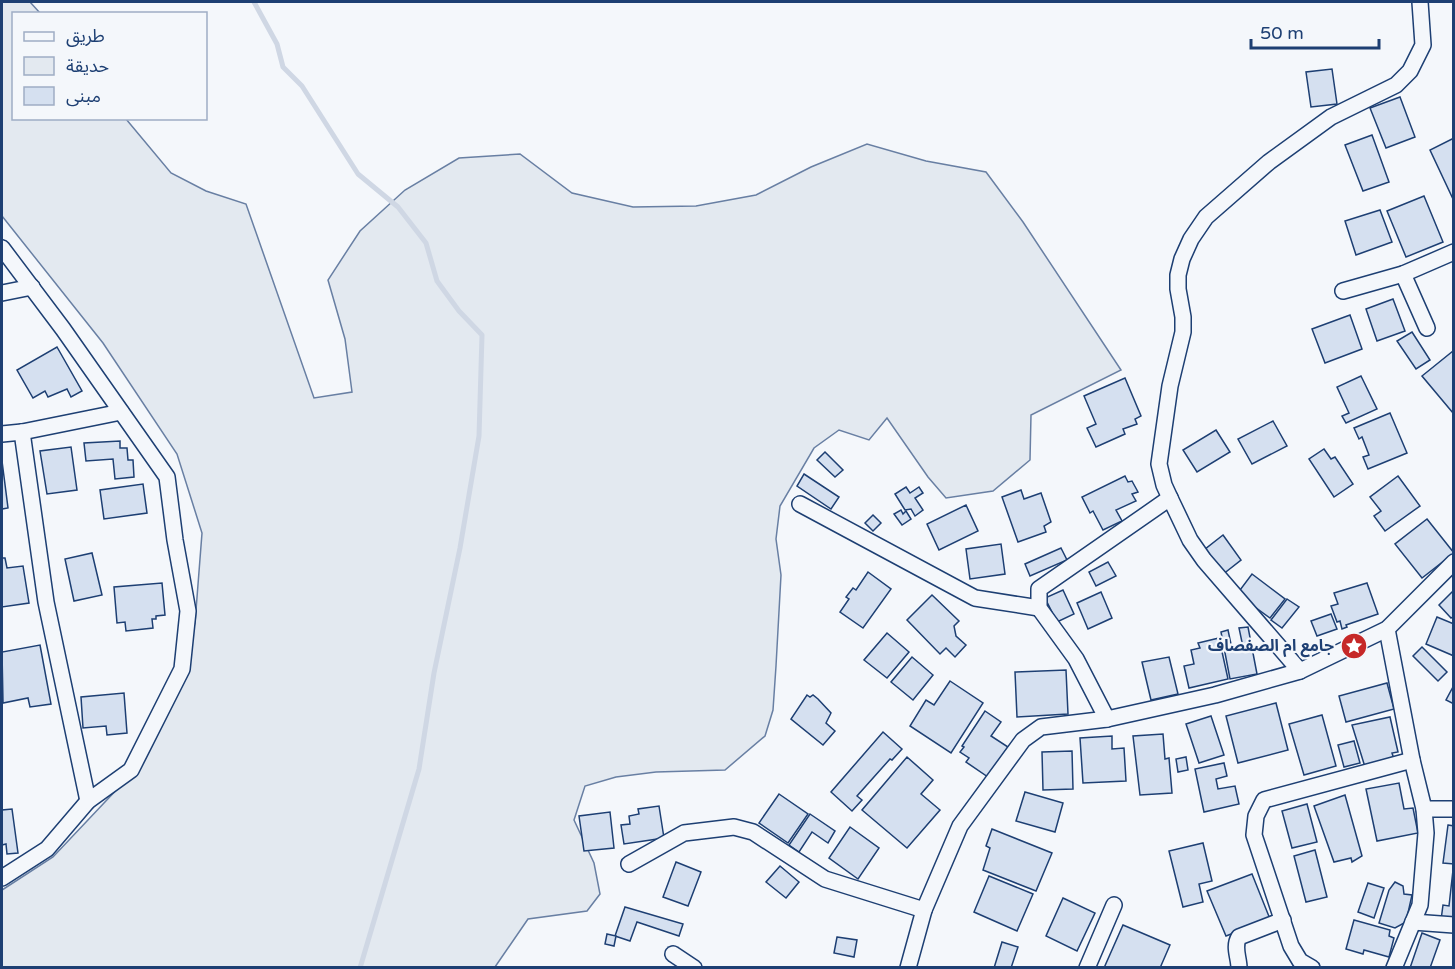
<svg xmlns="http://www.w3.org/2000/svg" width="1455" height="969" font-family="'Varela Round','Noto Sans Arabic',sans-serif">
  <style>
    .green { fill: #e3e9f0; stroke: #687fa3; stroke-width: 1.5 }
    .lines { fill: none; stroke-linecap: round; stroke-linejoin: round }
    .stream { stroke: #cfd7e4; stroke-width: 5 }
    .building { fill: #d5e0f0; stroke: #1d3f73; stroke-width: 1.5 }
    .minor-casing { stroke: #1d3f73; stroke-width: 18 }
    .minor { stroke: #f4f7fb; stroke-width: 15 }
    .labels { text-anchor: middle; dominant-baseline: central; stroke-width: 4.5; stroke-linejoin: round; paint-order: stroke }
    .poi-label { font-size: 16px; font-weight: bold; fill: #1d3f73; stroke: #f4f7fb; text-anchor: end }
  </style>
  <rect width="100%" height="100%" fill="#f4f7fb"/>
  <path class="green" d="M2 2H30L40 13 14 14V118L126 119 171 173 206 191 246 204 314 398 352 392 345 339 328 280 360 231 405 190 459 158 520 154 572 193 633 207 696 206 756 195 811 167 867 144 926 161 986 172 1023 222 1121 370 1031 415 1030 460 993 491 946 498 928 477 887 418 869 440 839 430 814 448 780 506 776 539 781 575 776 666 773 710 765 736 725 770 656 772 616 777 585 786 574 820 594 863 600 894 587 911 528 919 495 967H2V890L53 857 121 785 165 714 195 623 202 533 177 454 103 343 2 216Z"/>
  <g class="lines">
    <path class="stream" d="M254 2 277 44 283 67 302 86 358 174 398 207 426 243 437 281 459 311 482 335 479 436 460 548 434 673 419 769 360 968"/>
  </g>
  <g class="building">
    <path d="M1332 69 1337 104 1311 107 1306 72Z"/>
    <path d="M1400 97 1415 137 1386 148 1370 108Z"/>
    <path d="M1372 135 1389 182 1363 191 1345 145Z"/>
    <path d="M1454 138V199H1453L1430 150Z"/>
    <path d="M1424 196 1443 242 1406 257 1387 211Z"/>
    <path d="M1380 210 1392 242 1356 255 1345 221Z"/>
    <path d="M1393 299 1405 331 1377 341 1366 309Z"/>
    <path d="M1350 315 1362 349 1325 363 1312 329Z"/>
    <path d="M1412 332 1430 360 1416 369 1397 341Z"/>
    <path d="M57 347 82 391 71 397 67 389 48 397 45 391 33 398 17 370Z"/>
    <path d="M1453 351 1454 413H1453L1422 376Z"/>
    <path d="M1361 376 1377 409 1346 423 1342 416 1349 413 1337 387Z"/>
    <path d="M1125 378 1141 416 1135 419 1137 424 1123 429 1125 434 1096 447 1087 428 1096 424 1084 396Z"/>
    <path d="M1390 413 1407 453 1368 469 1363 457 1369 455 1362 437 1359 439 1354 428Z"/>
    <path d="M1273 421 1287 446 1252 464 1238 439Z"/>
    <path d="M1216 430 1230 452 1197 472 1183 450Z"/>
    <path d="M120 441V448H127L128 460H133L134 477 115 479 113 459 86 461 84 443Z"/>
    <path d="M71 447 77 490 47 494 40 451Z"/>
    <path d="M1324 449 1331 459 1335 457 1353 484 1334 497 1309 459Z"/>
    <path d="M825 452 843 470 835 477 817 460Z"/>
    <path d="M2 461 8 508 2 509Z"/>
    <path d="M804 474 839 497 831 509 797 486Z"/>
    <path d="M1125 476 1128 482 1132 481 1138 492 1132 494 1136 501 1116 510 1122 521 1103 530 1093 511 1090 513 1082 497Z"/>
    <path d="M1398 476 1420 506 1385 531 1374 516 1381 511 1370 497Z"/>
    <path d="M143 484 147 513 104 519 100 490Z"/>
    <path d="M906 487 910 493 919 487 923 493 915 498 923 510 915 516 911 509 905 510 895 494Z"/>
    <path d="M1021 490 1024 499 1041 493 1051 522 1044 526 1046 532 1018 542 1002 497Z"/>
    <path d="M966 505 978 531 939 550 927 524Z"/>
    <path d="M901 510 903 514 906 511 911 519 902 525 894 514Z"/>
    <path d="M873 515 881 523 873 531 865 523Z"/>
    <path d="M1427 519 1454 553 1422 578 1395 544Z"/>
    <path d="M1223 535 1241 560 1222 575 1204 550Z"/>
    <path d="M1001 544 1005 574 970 579 966 549Z"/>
    <path d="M1061 548 1067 560 1030 576 1025 564Z"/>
    <path d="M92 553 102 595 74 601 65 559Z"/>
    <path d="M2 558H5L7 568 23 566 29 603 2 607Z"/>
    <path d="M1108 562 1116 576 1096 586 1089 572Z"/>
    <path d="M868 572 891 589 863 628 840 612 849 599 846 597 853 588 856 590Z"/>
    <path d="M1252 574 1285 599 1270 618 1237 594Z"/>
    <path d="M162 583 165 615 156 616V619H152L153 628 126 631 125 622 117 623 114 587Z"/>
    <path d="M1367 583 1378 614 1346 625 1347 627 1342 629 1340 621 1337 622 1331 606 1338 604 1334 593Z"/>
    <path d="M1063 590 1074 614 1057 622 1045 598Z"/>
    <path d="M1454 590V616L1451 618 1439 605Z"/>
    <path d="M1101 592 1112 618 1088 629 1077 603Z"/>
    <path d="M932 595 959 621 954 626 956 636 966 645 955 657 946 648 940 654 907 620Z"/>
    <path d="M1287 599 1299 607 1282 628 1271 620Z"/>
    <path d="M1331 614 1337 629 1317 636 1311 621Z"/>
    <path d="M1437 617 1454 624V656L1426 644Z"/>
    <path d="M1248 627 1257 674 1230 679 1221 632 1228 630 1232 649 1243 647 1239 628Z"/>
    <path d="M887 633 909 652 887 678 864 660Z"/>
    <path d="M1219 638 1228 679 1189 688 1184 666 1194 664 1191 650 1200 648 1198 643Z"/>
    <path d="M40 645 51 704 30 707 28 698 3 703 2 652Z"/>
    <path d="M1422 647 1447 672 1438 681 1413 656Z"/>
    <path d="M912 657 933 675 913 700 891 682Z"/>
    <path d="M1169 657 1178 694 1151 700 1142 662Z"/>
    <path d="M1066 670 1068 714 1017 717 1015 672Z"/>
    <path d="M950 681 983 703 951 753 910 726 926 700 934 705Z"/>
    <path d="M1387 683 1394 709 1346 722 1339 696Z"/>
    <path d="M1454 685V704L1446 700Z"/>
    <path d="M124 693 127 733 107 735 106 726 83 728 81 697Z"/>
    <path d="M807 695 810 697 813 695 818 699 831 713 826 723 835 731 823 745 791 719Z"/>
    <path d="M1276 703 1288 750 1238 763 1226 716Z"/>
    <path d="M985 711 1001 722 991 736 1008 747 988 777 966 762 969 758 960 752 964 747 962 746Z"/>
    <path d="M1322 715 1336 766 1304 775 1289 724Z"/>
    <path d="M1211 716 1224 755 1199 763 1186 724Z"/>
    <path d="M1390 717 1398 752 1392 753 1394 759 1365 767 1352 725Z"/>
    <path d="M883 732 902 749 892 760 890 759 857 796 862 800 852 811 831 792Z"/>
    <path d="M1163 734 1165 759 1169 758 1172 793 1140 795 1133 736Z"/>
    <path d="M1112 736V749L1124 748 1126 781 1083 783 1080 738Z"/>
    <path d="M1354 741 1360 763 1344 767 1338 745Z"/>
    <path d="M1072 751 1073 789 1043 790 1042 752Z"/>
    <path d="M907 757 933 780 921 794 940 810 907 848 862 810Z"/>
    <path d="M1186 757 1188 770 1178 772 1176 759Z"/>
    <path d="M1224 763 1227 776 1216 779 1218 789 1235 786 1239 804 1204 812 1195 769Z"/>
    <path d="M1399 783 1404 809 1413 808 1418 833 1377 841 1366 789Z"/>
    <path d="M1025 792 1063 803 1055 832 1016 821Z"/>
    <path d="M779 794 808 814 788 843 759 823Z"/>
    <path d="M1345 795 1362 856 1352 862 1351 858 1334 862 1314 806Z"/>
    <path d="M1307 804 1317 842 1292 848 1282 811Z"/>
    <path d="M659 806 664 838 624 844 621 825 630 824 629 816 639 814 638 809Z"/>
    <path d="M12 809 18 853 7 854 6 844 2 845V810Z"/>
    <path d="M610 812 614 848 584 851 579 816Z"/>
    <path d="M810 814 835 831 828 843 812 832 799 852 789 845Z"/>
    <path d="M1448 825 1454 826V864L1443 863Z"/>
    <path d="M850 827 879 848 858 879 829 858Z"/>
    <path d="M992 829 1052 853 1036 891 983 870 990 848 986 846Z"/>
    <path d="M1203 843 1212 881 1199 884 1203 902 1183 907 1169 851Z"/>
    <path d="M1315 850 1327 897 1306 902 1294 856Z"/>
    <path d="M676 862 701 872 688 906 663 897Z"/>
    <path d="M780 866 799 882 786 898 766 882Z"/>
    <path d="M1453 870H1454V922L1441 920 1443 905 1449 906Z"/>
    <path d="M1252 874 1270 919 1226 936 1207 891Z"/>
    <path d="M989 876 1033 894 1017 931 974 912Z"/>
    <path d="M1395 882 1403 886 1404 894 1412 895 1406 922 1395 928 1379 923 1389 890Z"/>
    <path d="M1368 883 1384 888 1374 918 1358 912Z"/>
    <path d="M1063 898 1095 913 1077 951 1046 936Z"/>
    <path d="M625 907 683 924 679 936 637 922 630 941 615 936Z"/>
    <path d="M1354 920 1390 930 1389 936 1394 938 1389 957 1364 950 1363 954 1346 949Z"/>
    <path d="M1123 925 1170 945 1160 968H1104Z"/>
    <path d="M1422 933 1440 940 1430 968H1410Z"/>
    <path d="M607 934 616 936 614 946 605 944Z"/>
    <path d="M837 937 857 940 854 957 834 953Z"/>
    <path d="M1002 942 1018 947 1011 968H994Z"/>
  </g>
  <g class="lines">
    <defs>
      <g id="minor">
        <path d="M2 248 63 329 167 477 175 540 188 611 182 669 131 770 88 801 47 849 2 878"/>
        <path d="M1403 274 1427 328"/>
        <path d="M1343 291 1403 274 1454 252"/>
        <path d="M2 293 32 287"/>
        <path d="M22 432 46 602 88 801"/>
        <path d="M2 434 22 432 121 412"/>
        <path d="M800 504 975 598 1039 608"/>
        <path d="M1387 629 1412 760 1424 809 1426 833 1420 905 1394 968"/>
        <path d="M1300 671 1204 560 1190 540 1170 498 1164 485 1159 464 1170 386 1183 332V317L1178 289V275L1182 259 1191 239 1206 217 1269 162 1331 117 1396 85 1410 71 1423 45 1420 2"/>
        <path d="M1107 719 1076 659 1039 608V589L1170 498"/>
        <path d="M1424 809H1454"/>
        <path d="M629 864 684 833 734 827 753 832 825 879 924 910"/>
        <path d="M1413 922 1454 925"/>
        <path d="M673 954 694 968"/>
        <path d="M908 968 924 910 960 826 1023 740 1041 727 1107 719 1215 695 1300 671 1387 629 1454 562"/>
        <path d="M1087 968 1114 905"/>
        <path d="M1239 968C1239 957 1233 947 1239 937L1283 920"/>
        <path d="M1312 968 1300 961 1291 946 1254 835 1256 816 1264 800 1412 760"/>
      </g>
    </defs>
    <use href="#minor" class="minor-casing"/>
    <use href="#minor" class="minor"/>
  </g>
  <defs>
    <symbol id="sight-disc" viewBox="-11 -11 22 22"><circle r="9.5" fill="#c62828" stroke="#f4f7fb"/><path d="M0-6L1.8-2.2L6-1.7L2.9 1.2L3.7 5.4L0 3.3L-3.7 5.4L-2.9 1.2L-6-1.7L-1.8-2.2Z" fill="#fff"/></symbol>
  </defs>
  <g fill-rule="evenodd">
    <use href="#sight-disc" x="1339" y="631" width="30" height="30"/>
  </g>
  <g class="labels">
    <g class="poi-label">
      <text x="1334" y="646">جامع ام الصفصاف</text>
    </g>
  </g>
  <rect width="1455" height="969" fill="none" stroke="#1d3f73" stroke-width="6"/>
  <rect x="12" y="12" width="195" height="108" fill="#f4f7fb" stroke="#9eadc5" stroke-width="1.5"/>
  <rect x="24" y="32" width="30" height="9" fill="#f4f7fb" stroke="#9eadc5" stroke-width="1.5"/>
  <text x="66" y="42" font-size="18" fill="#1d3f73">طريق</text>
  <rect x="24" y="57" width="30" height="18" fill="#e3e9f0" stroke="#9eadc5" stroke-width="1.5"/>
  <text x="66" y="72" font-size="18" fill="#1d3f73">حديقة</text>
  <rect x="24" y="87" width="30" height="18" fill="#d5e0f0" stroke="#9eadc5" stroke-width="1.5"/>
  <text x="66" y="102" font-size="18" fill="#1d3f73">مبنى</text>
  <path d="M1251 39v9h128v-9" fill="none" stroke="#1d3f73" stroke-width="3"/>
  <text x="1260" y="39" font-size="18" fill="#1d3f73" stroke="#f4f7fb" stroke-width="4.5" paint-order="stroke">50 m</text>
</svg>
